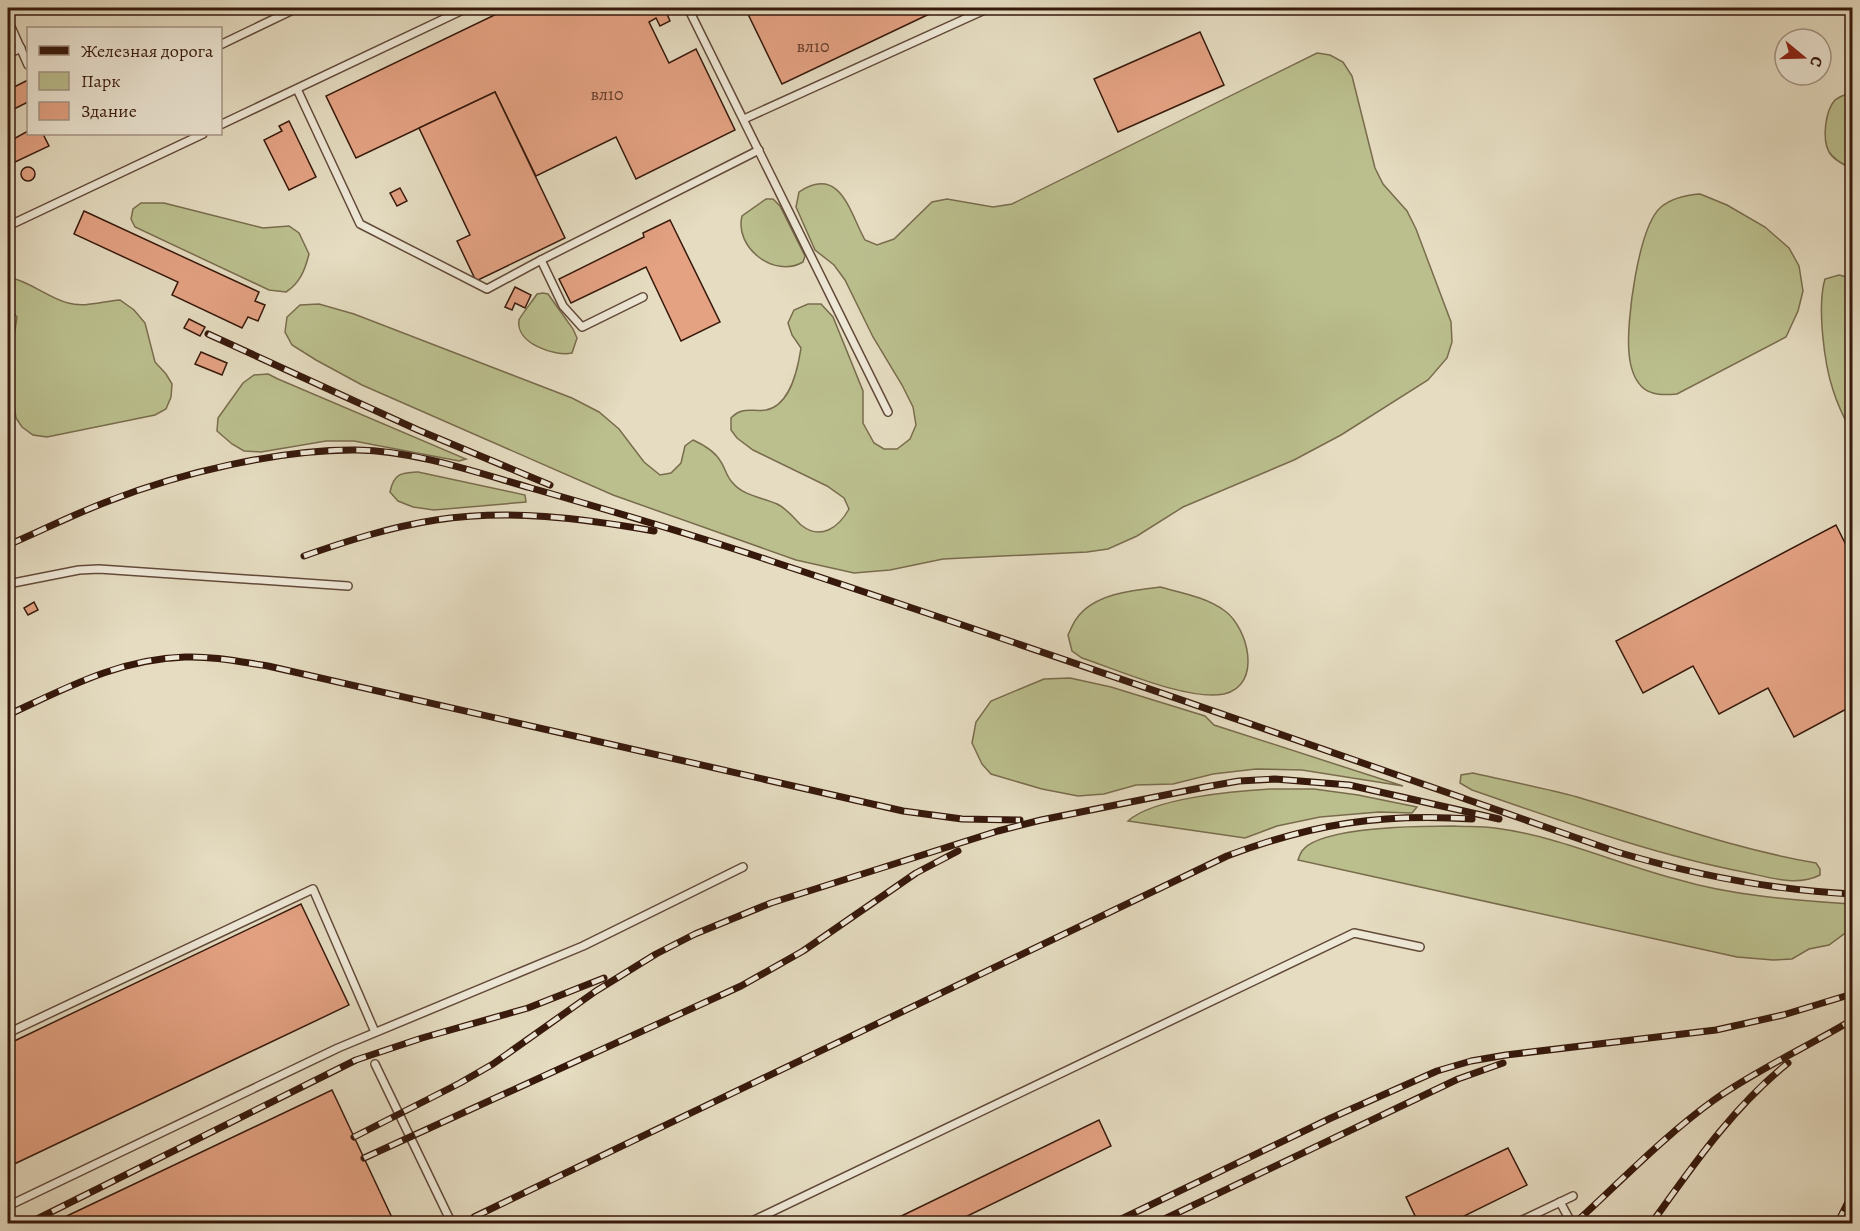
<svg xmlns="http://www.w3.org/2000/svg" width="1860" height="1231" font-family="Alegreya,serif">
  <style>
    .green { fill: #bbbf8e; stroke: #796c4d; stroke-width: 1.5 }
    .building { fill: #e4a283; stroke: #37190c; stroke-width: 1.5 }
    .lines { fill: none; stroke-linecap: round; stroke-linejoin: round }
    .service-casing { stroke: #624a39; stroke-width: 10 }
    .service { stroke: #eee8d7; stroke-width: 7 }
    .rail-casing { stroke: #37190c; stroke-width: 7 }
    .rail { stroke: #eee8d7; stroke-width: 4.5; stroke-dasharray: 14; stroke-linecap: butt }
    .labels { text-anchor: middle; dominant-baseline: central; stroke-width: 5; stroke-linejoin: round; paint-order: stroke }
    .number-label { font-size: 18px; fill: #623b2a }
  </style>
  <rect width="100%" height="100%" fill="#e5dcc1"/>
  <filter id="stains"><feTurbulence type="fractalNoise" baseFrequency=".00333" numOctaves="4"/><feColorMatrix values="0 0 0 0 .2 0 0 0 0 .09 0 0 0 0 .02 0 0 0 .5 -.17"/></filter>
  <radialGradient id="worn" r=".72"><stop offset=".6" stop-color="#630" stop-opacity="0"/><stop offset="1" stop-color="#630" stop-opacity=".3"/></radialGradient>
  <g class="green">
    <path d="M1317 53 1330 55 1343 62 1352 76 1375 168 1383 184 1407 211 1416 229 1451 322 1452 342 1447 358 1428 380 1341 435 1294 460 1183 507 1137 536 1108 549 1087 552 943 559 890 570 854 573 796 560 613 495 362 385 316 360 292 345 285 332 287 317 300 305 319 304 354 314 572 398 599 412 619 429 644 462 660 475 671 473 681 463 685 446 693 440C704 445 715 451 721 462 725 468 727 477 732 482 743 496 761 497 777 504 786 508 794 518 801 525 821 541 839 527 849 509L844 498 827 486 753 450 737 438 731 430V418C742 406 752 412 766 410 791 405 798 368 801 348L792 335 788 323 794 310 808 304H821L833 317 863 391V423L874 443 884 449H897L910 439 916 425 913 407 902 385 873 337 845 280 834 265 815 250 796 207 799 192C841 164 850 214 865 240L877 245 894 239 932 202 947 199 993 207 1012 204Z"/>
    <path d="M1852 93V169C1844 165 1834 160 1829 152 1822 139 1825 111 1835 100 1839 97 1847 94 1852 93Z"/>
    <path d="M1700 194 1727 205 1765 227 1789 248 1799 266 1803 291 1798 311 1786 337 1677 394C1666 395 1651 396 1642 387 1633 378 1630 365 1629 353 1626 323 1638 227 1661 207 1672 198 1686 195 1700 194Z"/>
    <path d="M766 199H773L780 206 805 256 803 262C774 279 734 247 742 216Z"/>
    <path d="M141 203H164L263 228 289 226 299 233 309 254C305 270 300 283 286 292L269 290 135 227 131 219 133 209Z"/>
    <path d="M1839 275 1852 278V433C1845 420 1838 406 1833 390 1824 363 1817 306 1825 279Z"/>
    <path d="M8 277C30 281 46 297 68 303 85 308 103 301 120 300L134 310 145 323 155 362 166 374 172 384 171 397 166 409 155 415 47 437 33 435 22 427 16 418 9 368 17 317 8 307Z"/>
    <path d="M543 293 548 294 573 329 577 338 572 353C555 357 515 343 519 320 519 318 534 299 537 294Z"/>
    <path d="M268 374 278 379 466 459 459 461 354 441H326L261 452 244 451 232 444 217 431 218 418 243 383 254 375Z"/>
    <path d="M418 472 525 495 526 502 434 510 413 507 398 501 390 492C394 473 401 473 418 472Z"/>
    <path d="M1160 587C1182 593 1206 597 1225 611 1248 628 1263 685 1224 694 1188 701 1118 670 1082 658L1072 651 1068 635C1071 629 1073 623 1077 618 1094 594 1133 590 1160 587Z"/>
    <path d="M1070 678 1111 687 1205 716 1214 725 1403 786 1302 770 1256 769 1213 774 1173 784 1136 785 1104 794 1078 796 1042 789 991 774 982 764 972 743 976 722 991 701 1044 679Z"/>
    <path d="M1473 773C1508 781 1543 788 1577 797 1656 820 1734 849 1816 863L1820 869V875C1797 887 1768 877 1744 872 1651 854 1562 821 1472 790L1460 783 1461 775Z"/>
    <path d="M1270 789H1314L1358 795 1417 807 1412 813 1379 812 1320 817 1277 826 1245 838 1128 821C1153 798 1235 791 1270 789Z"/>
    <path d="M1454 826C1467 827 1481 826 1495 828 1557 836 1615 863 1676 879 1733 896 1793 900 1852 904V928L1829 945 1809 949 1792 959 1773 960 1737 957 1298 860C1299 857 1300 854 1302 851 1320 826 1423 826 1454 826Z"/>
  </g>
  <g class="building">
    <path d="M509 8H667L669 12 667 14 670 21 660 26 656 18 649 22 669 63 696 49 735 130 636 179 616 137 536 176 495 92 356 158 326 96Z"/>
    <path d="M745 8H942L782 84Z"/>
    <path d="M1200 32 1224 85 1118 132 1094 79Z"/>
    <path d="M28 80V102L8 112V90Z"/>
    <path d="M495 92 565 238 476 281 457 241 470 235 419 128Z"/>
    <path d="M289 121 316 177 289 190 264 140 282 131 279 126Z"/>
    <path d="M28 131V134H43L49 146 13 163 8 152V142Z"/>
    <circle cx="28" cy="174" r="7"/>
    <path d="M400 188 407 201 397 206 390 193Z"/>
    <path d="M84 211 259 292 255 301 265 305 258 321 248 317 242 328 172 295 178 282 74 234Z"/>
    <path d="M670 220 720 322 681 341 646 267 571 303 559 279 644 237 643 233Z"/>
    <path d="M515 287 531 295 525 308 515 303 512 310 505 307Z"/>
    <path d="M189 319 205 327 200 336 184 328Z"/>
    <path d="M201 352 227 363 222 375 195 364Z"/>
    <path d="M1836 525 1852 557V706L1794 737 1768 688 1719 714 1693 666 1643 693 1616 641Z"/>
    <path d="M34 602 38 610 28 615 24 608Z"/>
    <path d="M301 904 349 1005 8 1167V1044Z"/>
    <path d="M332 1090 395 1224H50Z"/>
    <path d="M1099 1120 1111 1146 951 1224H885Z"/>
    <path d="M1508 1148 1527 1185 1448 1224H1419L1406 1197Z"/>
  </g>
  <g class="lines">
    <defs>
      <g id="service">
        <path d="M688 8 888 412"/>
        <path d="M8 20 28 65"/>
        <path d="M220 45 297 8"/>
        <path d="M8 54 21 48"/>
        <path d="M297 89 360 224 487 289 541 260"/>
        <path d="M744 119 989 8"/>
        <path d="M220 125 467 8"/>
        <path d="M8 226 203 134"/>
        <path d="M643 297 582 327 563 306 541 260 759 150"/>
        <path d="M8 584 79 570 99 569 348 586"/>
        <path d="M8 1033 313 889 375 1032"/>
        <path d="M375 1064 452 1224"/>
        <path d="M1560 1202 1572 1224"/>
        <path d="M8 1206 338 1048 583 946 743 867"/>
        <path d="M746 1224 1354 933 1420 947"/>
        <path d="M1514 1224 1573 1196"/>
      </g>
    </defs>
    <use href="#service" class="service-casing"/>
    <use href="#service" class="service"/>
    <defs>
      <g id="rail">
        <path d="M208 334 418 430 550 485"/>
        <path d="M8 545C41 531 74 514 109 501 180 473 280 449 357 450 415 451 475 472 531 488 612 511 694 535 774 562 1056 655 1337 754 1617 852 1695 875 1772 890 1852 894"/>
        <path d="M304 556C347 541 390 527 436 520 509 509 581 518 654 531"/>
        <path d="M8 715C66 688 119 659 185 657 213 656 241 662 268 666L903 811 962 819 1020 820"/>
        <path d="M354 1137 460 1083 493 1064 596 991 656 954 695 934 771 903 998 831 1041 820 1205 787 1239 781 1275 779 1349 785 1499 819"/>
        <path d="M364 1158 741 986 803 951 916 873 958 851"/>
        <path d="M474 1217 1227 856C1312 824 1381 813 1472 819"/>
        <path d="M27 1224 356 1060 422 1038 528 1008 604 978"/>
        <path d="M1111 1224 1331 1118 1437 1071 1471 1061 1506 1055 1716 1030 1783 1015 1852 994"/>
        <path d="M1154 1224 1458 1079 1503 1063"/>
        <path d="M1574 1224C1620 1182 1664 1136 1714 1100 1758 1069 1807 1047 1852 1020"/>
        <path d="M1651 1224C1692 1167 1732 1108 1788 1063"/>
        <path d="M1837 1224 1852 1194"/>
      </g>
    </defs>
    <use href="#rail" class="rail-casing"/>
    <use href="#rail" class="rail"/>
  </g>
  <g class="labels">
    <g class="number-label">
      <text x="813" y="46">вл10</text>
      <text x="607" y="94">вл10</text>
    </g>
  </g>
  <rect width="1860" height="1231" fill="none" stroke="#e5dcc1" stroke-width="30"/>
  <rect x="9" y="9" width="1842" height="1213" fill="none" stroke="#37190c" stroke-width="3"/>
  <rect x="15" y="15" width="1830" height="1201" fill="none" stroke="#37190c" stroke-width="1.5"/>
  <rect x="27" y="27" width="195" height="108" fill="#eee8d7" stroke="#a59586" stroke-width="1.5"/>
  <rect x="39" y="46" width="30" height="9" fill="#37190c" stroke="#a59586" stroke-width="1.5"/>
  <text x="81" y="57" font-size="18" fill="#37190c">Железная дорога</text>
  <rect x="39" y="72" width="30" height="18" fill="#bbbf8e" stroke="#a59586" stroke-width="1.5"/>
  <text x="81" y="87" font-size="18" fill="#37190c">Парк</text>
  <rect x="39" y="102" width="30" height="18" fill="#e4a283" stroke="#a59586" stroke-width="1.5"/>
  <text x="81" y="117" font-size="18" fill="#37190c">Здание</text>
  <g transform="translate(1803 57) rotate(109)"><circle r="28" fill="#eee8d7" stroke="#a59586" stroke-width="1.5"/>
  <path d="M0-4.5L10 22L0 15L-10 22Z" fill="#8f2418"/>
  <text y="-9" font-size="16" font-weight="bold" text-anchor="middle" fill="#37190c">С</text>
  </g>
  <rect width="100%" height="100%" filter="url(#stains)"/>
  <rect width="100%" height="100%" fill="url(#worn)"/>
</svg>
